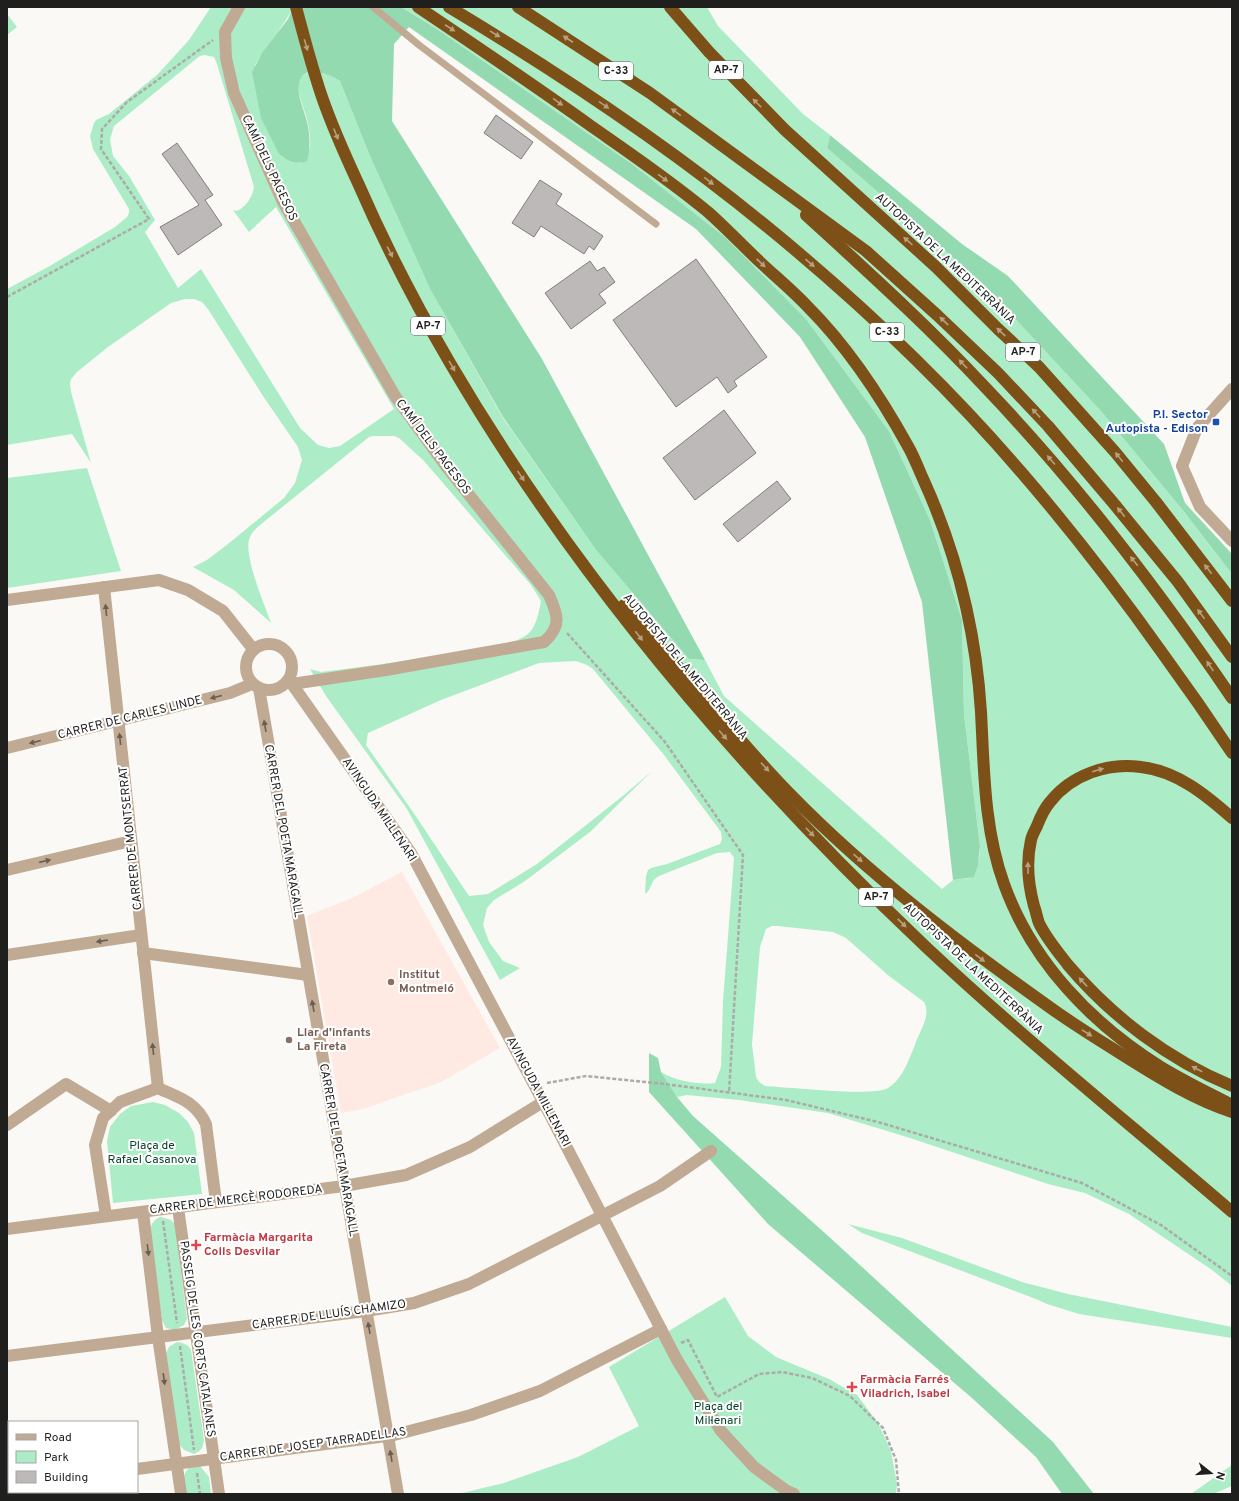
<svg xmlns="http://www.w3.org/2000/svg" width="1239" height="1501" font-family="Overpass,sans-serif">
  <style>
    .education { fill: #feeae3 }
    .green { fill: #acedc7; fill-rule: evenodd }
    .forest { fill: #93dab1 }
    .building { fill: #bdb9b9; stroke: #817e7d }
    .lines { fill: none; stroke-linecap: round; stroke-linejoin: round }
    .path { stroke: #ababa9; stroke-width: 2.5; stroke-dasharray: 4 2; stroke-linecap: butt }
    .lane { stroke: #c1aa93; stroke-width: 7 }
    .street { stroke: #c1aa93; stroke-width: 12 }
    .highway { stroke: #7d5018; stroke-width: 12 }
    .oneway { fill: #b89f80 }
    .oneway2 { fill: #685e53 }
    .transit-dot { fill: #1a4fb4; stroke: #fff; stroke-width: 1.5 }
    .education-dot { fill: #8d6e63; stroke: #fff; stroke-width: 1.5 }
    .health-dot { fill: #e0444e; stroke: #fff; stroke-width: 1.5 }
    .labels { text-anchor: middle; dominant-baseline: central; stroke-width: 4; stroke-linejoin: round; paint-order: stroke }
    .shield { fill: #fff; stroke: #626262; stroke-width: 1 }
    .shield-label { font-size: 11px; font-weight: bold; fill: #1f1f1e }
    .street-label { font-size: 12px; fill: #1f1f1e; stroke: #fff }
    .transit-label { font-size: 12px; font-weight: bold; fill: #164399; stroke: #fff; text-anchor: end }
    .education-label { font-size: 12px; font-weight: bold; fill: #785e54; stroke: #fff; text-anchor: start }
    .park-label { font-size: 12px; fill: #074228; stroke: #fff }
    .health-label { font-size: 12px; font-weight: bold; fill: #be3a42; stroke: #fff; text-anchor: start }
  </style>
  <rect width="100%" height="100%" fill="#faf9f6"/>
  <path class="education" d="M402 872 500 1048 441 1082 363 1109 341 1113 307 916 352 898Z"/>
  <g class="green">
    <path d="M211 7H293C283 28 267 45 255 65L279 154 284 158 301 163C304 158 309 153 310 147 311 138 309 128 307 119 304 106 288 79 308 73 319 69 332 76 340 81L369 154 430 289 503 418 596 550 689 659 705 660 724 696 942 889 953 880 969 878C979 865 979 863 980 846L964 714 962 620 930 520 889 431 806 319 726 238 632 164 437 29 401 7H707L718 26 803 114 830 135 827 148 980 281 1100 410 1185 513 1232 574V1286L1212 1270 1129 1214 1085 1193 1048 1184 910 1138 828 1113 739 1100 687 1095 677 1097 661 1072C676 1081 698 1085 715 1083L721 1067 723 1001 734 858 730 852 717 853 659 876C650 880 652 890 645 894L646 876 648 870 651 868 667 864 720 844 722 839 721 832 664 755 593 669 587 665 576 661 539 663 441 700 368 733 366 745 413 812 469 896 488 894 537 864 624 795 652 771 590 832 525 881 494 900 487 908 483 925 489 942 503 961 520 968 500 980 407 809 326 696 310 669 321 672C371 666 420 659 469 650 487 647 509 646 525 636 536 630 539 612 541 601L531 585 424 461 399 438 394 436H373L369 437 260 525C257 528 252 532 250 537 242 553 265 606 271 623L234 590 193 567 207 560 228 544 284 498 295 483 302 460 298 447 263 396 208 309 202 302 194 299H185L171 303 108 347 77 372 71 379 70 384 71 392 91 463 72 434 7 445V289L48 267 115 227 127 217 129 213V209L93 149 90 136 94 123 96 120 109 114 158 74 189 40ZM205 55 214 57 217 64 254 187C253 196 246 207 237 211L233 210 249 232 276 207 394 409 340 446 329 448 318 445 300 428 201 269 178 288 145 232 155 220 129 176 113 156 110 139 114 126 196 59 200 56ZM772 926H778L833 932 846 938 889 976 924 1002C931 1015 921 1029 916 1042 910 1057 903 1079 888 1088 873 1097 787 1087 765 1086L759 1082 756 1077 752 1044 760 947 766 929Z"/>
    <path d="M7 14 17 27 7 35Z"/>
    <path d="M87 468 121 571 7 588V478Z"/>
    <path d="M153 1102 165 1105 179 1113 188 1122 194 1133 202 1194 113 1203 107 1141 110 1127 120 1114 131 1106Z"/>
    <path d="M161 1217 171 1220 175 1224 187 1319 184 1325 175 1330 166 1328 162 1320 150 1230C152 1223 154 1219 161 1217Z"/>
    <path d="M848 1224 902 1238 1022 1282 1068 1294 1232 1327V1338L1079 1314 1047 1304 1036 1299 862 1233Z"/>
    <path d="M725 1297 748 1336 776 1357 829 1379 857 1395 878 1423 891 1451 897 1484 896 1494H458L504 1483 578 1457 639 1426 609 1367Z"/>
    <path d="M177 1342C183 1343 188 1344 191 1350L204 1440C203 1448 201 1451 194 1454L184 1450 178 1443 166 1353 169 1347Z"/>
    <path d="M1232 1465V1486L1213 1494H1191Z"/>
    <path d="M200 1466 209 1477 211 1494H185C184 1483 181 1474 190 1467Z"/>
  </g>
  <g class="forest">
    <path d="M293 7H401L437 29 632 164 726 238 806 319 889 431 930 520 962 620 964 714 980 846 978 865 974 877 953 880 922 602 865 437 800 337 696 229 409 27 394 44 392 121 542 359 705 660 689 659 596 550 503 417 430 289 369 154 340 81C329 74 302 63 299 84 297 96 303 107 306 118 310 132 311 147 307 161 297 165 287 161 279 154L261 118 252 72 262 53 288 19Z"/>
    <path d="M830 135 962 244 1008 276 1164 444 1185 503 1232 554V574L1185 513 1100 410 980 281 827 148Z"/>
    <path d="M649 1053 658 1058 661 1072 677 1097 693 1116 826 1234 1053 1442 1094 1494H1062L1036 1457 972 1398 768 1224 649 1092Z"/>
  </g>
  <g class="building">
    <path d="M496 115 533 142 521 159 484 133Z"/>
    <path d="M177 143 213 195 205 200 222 225 178 255 160 227 199 205 162 154Z"/>
    <path d="M540 180 562 194 556 204 603 236 594 250 589 246 584 254 541 226 534 237 512 223Z"/>
    <path d="M696 259 767 357 734 381 737 386 728 393 717 377 676 407 613 320Z"/>
    <path d="M590 261 597 271 604 267 615 282 599 294 606 303 571 329 545 293Z"/>
    <path d="M724 410 756 453 695 500 663 458Z"/>
    <path d="M777 481 791 499 738 542 723 524Z"/>
  </g>
  <g class="lines">
    <g class="path">
      <path d="M7 297 149 219 101 149 102 129 127 102 213 40"/>
      <path d="M567 633 665 742 743 855 729 1093"/>
      <path d="M547 1083 586 1076 665 1084 786 1100 878 1122 1082 1183 1161 1225 1232 1276"/>
      <path d="M163 1221 177 1323"/>
      <path d="M681 1343 688 1340 717 1397 759 1374 782 1372 812 1378 850 1396 883 1428 896 1460 899 1494"/>
      <path d="M180 1346 194 1450"/>
      <path d="M197 1473 200 1494"/>
    </g>
    <path class="lane" d="M373 7 419 45 656 224"/>
    <g class="street">
      <path d="M239 7 225 32 226 58 234 93 283 202 395 396 446 466 549 595C558 615 562 626 544 642L386 670 292 684"/>
      <path d="M1232 389 1197 428 1182 466 1200 507 1232 541"/>
      <path d="M104 587 158 1088"/>
      <path d="M7 600 159 580 188 590 223 611 253 649"/>
      <circle cx="269" cy="667" r="23"/>
      <path d="M287 682 292 684 411 853 549 1113 677 1360 721 1431 754 1467 787 1491 794 1494"/>
      <path d="M259 688 398 1494"/>
      <path d="M7 748 230 693 252 684"/>
      <path d="M7 870 131 841"/>
      <path d="M143 953 308 975"/>
      <path d="M7 955 141 935"/>
      <path d="M7 1125 66 1084 111 1111"/>
      <path d="M178 1208 219 1494"/>
      <path d="M143 1212 158 1337 181 1494"/>
      <path d="M106 1216 95 1145 103 1118 120 1102 158 1088C179 1098 195 1101 206 1124L216 1202"/>
      <path d="M7 1229 344 1186 406 1175 470 1147 543 1102"/>
      <path d="M7 1356 366 1311 414 1303 469 1284 660 1186 711 1151"/>
      <path d="M7 1439 9 1454"/>
      <path d="M137 1469 394 1435 471 1415 540 1391 661 1329"/>
      <path d="M7 1487H9"/>
    </g>
    <g class="highway">
      <path d="M296 7C304 37 312 68 322 97 332 126 345 155 358 183 385 245 416 305 450 363 577 580 743 774 926 947 1024 1039 1130 1124 1232 1212"/>
      <path d="M418 7C476 46 534 85 591 126 631 154 671 181 708 212 726 228 743 246 760 262 776 277 793 291 808 307 848 347 882 399 909 448 915 459 919 470 924 481 957 554 976 632 981 712 984 769 984 829 1004 884 1032 962 1092 1024 1161 1067 1184 1081 1209 1093 1232 1105"/>
      <path d="M449 7C559 73 666 144 765 225 857 300 944 382 1022 473 1072 531 1119 592 1163 654 1187 687 1210 720 1232 753"/>
      <path d="M518 7 650 93 866 251 937 315 998 373 1048 426 1115 505 1178 582 1232 657"/>
      <path d="M670 7 709 52 785 130 936 267 998 329 1039 367 1115 452 1156 502 1232 601"/>
      <path d="M806 215C867 271 928 326 984 386 1076 482 1157 588 1232 698"/>
      <path d="M624 605C681 667 732 735 791 795 870 876 962 945 1055 1011 1079 1028 1104 1043 1129 1059 1161 1079 1195 1100 1232 1112"/>
      <path d="M1232 818C1206 795 1177 771 1141 767 1108 762 1071 775 1050 802 1044 809 1040 818 1037 826 1035 830 1032 835 1031 840 1026 862 1028 884 1034 906 1036 911 1037 918 1039 923 1046 938 1058 952 1068 965 1112 1017 1169 1060 1232 1086"/>
    </g>
  </g>
  <defs><path id="oneway-solid" d="M-6-.8H1V-3.2L6.5 0L1 3.2V.8H-6Z"/></defs>
  <g class="oneway">
    <use href="#oneway-solid" transform="translate(450 28) rotate(33)"/>
    <use href="#oneway-solid" transform="translate(495 34) rotate(31)"/>
    <use href="#oneway-solid" transform="translate(568 39) rotate(-147)"/>
    <use href="#oneway-solid" transform="translate(306 45) rotate(74)"/>
    <use href="#oneway-solid" transform="translate(558 102) rotate(36)"/>
    <use href="#oneway-solid" transform="translate(757 103) rotate(-135)"/>
    <use href="#oneway-solid" transform="translate(604 105) rotate(34)"/>
    <use href="#oneway-solid" transform="translate(676 112) rotate(-144)"/>
    <use href="#oneway-solid" transform="translate(336 134) rotate(68)"/>
    <use href="#oneway-solid" transform="translate(663 178) rotate(36)"/>
    <use href="#oneway-solid" transform="translate(709 181) rotate(38)"/>
    <use href="#oneway-solid" transform="translate(908 241) rotate(-138)"/>
    <use href="#oneway-solid" transform="translate(390 252) rotate(63)"/>
    <use href="#oneway-solid" transform="translate(761 263) rotate(43)"/>
    <use href="#oneway-solid" transform="translate(810 263) rotate(40)"/>
    <use href="#oneway-solid" transform="translate(944 321) rotate(-136)"/>
    <use href="#oneway-solid" transform="translate(1001 332) rotate(-137)"/>
    <use href="#oneway-solid" transform="translate(963 364) rotate(-134)"/>
    <use href="#oneway-solid" transform="translate(452 366) rotate(60)"/>
    <use href="#oneway-solid" transform="translate(1036 413) rotate(-133)"/>
    <use href="#oneway-solid" transform="translate(1119 457) rotate(-129)"/>
    <use href="#oneway-solid" transform="translate(1051 460) rotate(-131)"/>
    <use href="#oneway-solid" transform="translate(521 476) rotate(56)"/>
    <use href="#oneway-solid" transform="translate(1121 512) rotate(-129)"/>
    <use href="#oneway-solid" transform="translate(1134 561) rotate(-128)"/>
    <use href="#oneway-solid" transform="translate(1208 569) rotate(-128)"/>
    <use href="#oneway-solid" transform="translate(1201 614) rotate(-126)"/>
    <use href="#oneway-solid" transform="translate(639 636) rotate(52)"/>
    <use href="#oneway-solid" transform="translate(1210 666) rotate(-124)"/>
    <use href="#oneway-solid" transform="translate(723 735) rotate(49)"/>
    <use href="#oneway-solid" transform="translate(765 767) rotate(47)"/>
    <use href="#oneway-solid" transform="translate(1098 770) rotate(-16)"/>
    <use href="#oneway-solid" transform="translate(810 832) rotate(46)"/>
    <use href="#oneway-solid" transform="translate(858 858) rotate(41)"/>
    <use href="#oneway-solid" transform="translate(1028 868) rotate(-91)"/>
    <use href="#oneway-solid" transform="translate(902 923) rotate(44)"/>
    <use href="#oneway-solid" transform="translate(980 958) rotate(38)"/>
    <use href="#oneway-solid" transform="translate(1083 982) rotate(-133)"/>
    <use href="#oneway-solid" transform="translate(1087 1033) rotate(32)"/>
    <use href="#oneway-solid" transform="translate(1197 1069) rotate(-152)"/>
  </g>
  <g class="oneway2">
    <use href="#oneway-solid" transform="translate(106 610) rotate(-96)"/>
    <use href="#oneway-solid" transform="translate(216 697) rotate(166)"/>
    <use href="#oneway-solid" transform="translate(265 726) rotate(-100)"/>
    <use href="#oneway-solid" transform="translate(120 739) rotate(-96)"/>
    <use href="#oneway-solid" transform="translate(35 742) rotate(166)"/>
    <use href="#oneway-solid" transform="translate(45 861) rotate(-13)"/>
    <use href="#oneway-solid" transform="translate(102 941) rotate(171)"/>
    <use href="#oneway-solid" transform="translate(313 1006) rotate(-100)"/>
    <use href="#oneway-solid" transform="translate(153 1049) rotate(-96)"/>
    <use href="#oneway-solid" transform="translate(148 1250) rotate(83)"/>
    <use href="#oneway-solid" transform="translate(369 1328) rotate(-100)"/>
    <use href="#oneway-solid" transform="translate(164 1379) rotate(82)"/>
    <use href="#oneway-solid" transform="translate(391 1456) rotate(-100)"/>
  </g>
  <rect class="transit-dot" x="1212" y="418" width="8" height="8" rx="2"/>
  <g class="education-dot">
    <circle cx="391" cy="982" r="4"/>
    <circle cx="289" cy="1040" r="4"/>
  </g>
  <g class="health-dot">
    <path d="M194 1239h4v4h4v4h-4v4h-4v-4h-4v-4h4z"/>
    <path d="M850 1381h4v4h4v4h-4v4h-4v-4h-4v-4h4z"/>
  </g>
  <g class="labels">
    <g class="shield">
      <rect x="709" y="61" width="34" height="18" rx="3"/>
      <rect x="599" y="62" width="34" height="18" rx="3"/>
      <rect x="411" y="317" width="34" height="18" rx="3"/>
      <rect x="870" y="323" width="34" height="18" rx="3"/>
      <rect x="1006" y="343" width="34" height="18" rx="3"/>
      <rect x="859" y="888" width="34" height="18" rx="3"/>
    </g>
    <g class="shield-label">
      <text x="726" y="70">AP-7</text>
      <text x="616" y="71">C-33</text>
      <text x="428" y="326">AP-7</text>
      <text x="887" y="332">C-33</text>
      <text x="1023" y="352">AP-7</text>
      <text x="876" y="897">AP-7</text>
    </g>
    <g class="street-label">
      <text transform="translate(269 168) rotate(65)">CAMÍ DELS PAGESOS</text>
      <text transform="translate(945 259) rotate(43)">AUTOPISTA DE LA MEDITERRÀNIA</text>
      <text transform="translate(433 447) rotate(53)">CAMÍ DELS PAGESOS</text>
      <text transform="translate(685 667) rotate(50)">AUTOPISTA DE LA MEDITERRÀNIA</text>
      <text transform="translate(130 718) rotate(-14)">CARRER DE CARLES LINDE</text>
      <text transform="translate(379 810) rotate(56)">AVINGUDA MIL·LENARI</text>
      <text transform="translate(283 831) rotate(80)">CARRER DEL POETA MARAGALL</text>
      <text transform="translate(131 838) rotate(-96)">CARRER DE MONTSERRAT</text>
      <text transform="translate(973 969) rotate(43)">AUTOPISTA DE LA MEDITERRÀNIA</text>
      <text transform="translate(538 1092) rotate(62)">AVINGUDA MIL·LENARI</text>
      <text transform="translate(338 1150) rotate(80)">CARRER DEL POETA MARAGALL</text>
      <text transform="translate(236 1200) rotate(-7)">CARRER DE MERCÈ RODOREDA</text>
      <text transform="translate(329 1315) rotate(-8)">CARRER DE LLUÍS CHAMIZO</text>
      <text transform="translate(197 1339) rotate(82)">PASSEIG DE LES CORTS CATALANES</text>
      <text transform="translate(313 1445) rotate(-8)">CARRER DE JOSEP TARRADELLAS</text>
    </g>
    <g class="transit-label">
      <text x="1208" y="415">P.I. Sector<tspan x="1208" dy="14">Autopista - Edison</tspan></text>
    </g>
    <g class="education-label">
      <text x="399" y="975">Institut<tspan x="399" dy="14">Montmeló</tspan></text>
      <text x="297" y="1033">Llar d'infants<tspan x="297" dy="14">La Fireta</tspan></text>
    </g>
    <g class="park-label">
      <text x="152" y="1146">Plaça de<tspan x="152" dy="14">Rafael Casanova</tspan></text>
      <text x="718" y="1407">Plaça del<tspan x="718" dy="14">Mil·lenari</tspan></text>
    </g>
    <g class="health-label">
      <text x="204" y="1238">Farmàcia Margarita<tspan x="204" dy="14">Colls Desvilar</tspan></text>
      <text x="860" y="1380">Farmàcia Farrés<tspan x="860" dy="14">Viladrich, Isabel</tspan></text>
    </g>
  </g>
  <rect width="1239" height="1501" fill="none" stroke="#1f1f1e" stroke-width="16"/>
  <rect x="8" y="1421" width="130" height="72" fill="#ffffff" stroke="#a5a5a5"/>
  <rect x="16" y="1434" width="20" height="6" fill="#c1aa93" stroke="#a5a5a5"/>
  <text x="44" y="1441" font-size="12" fill="#1f1f1e">Road</text>
  <rect x="16" y="1451" width="20" height="12" fill="#acedc7" stroke="#a5a5a5"/>
  <text x="44" y="1461" font-size="12" fill="#1f1f1e">Park</text>
  <rect x="16" y="1471" width="20" height="12" fill="#bdb9b9" stroke="#a5a5a5"/>
  <text x="44" y="1481" font-size="12" fill="#1f1f1e">Building</text>
  <g transform="translate(1211 1473) rotate(107)" stroke="#ffffff" stroke-width="3" paint-order="stroke">
  <path d="M0-3L7 15L0 10L-7 15Z" fill="#1f1f1e"/>
  <text y="-6" font-size="11" font-weight="bold" text-anchor="middle" fill="#1f1f1e">N</text>
  </g>
</svg>
